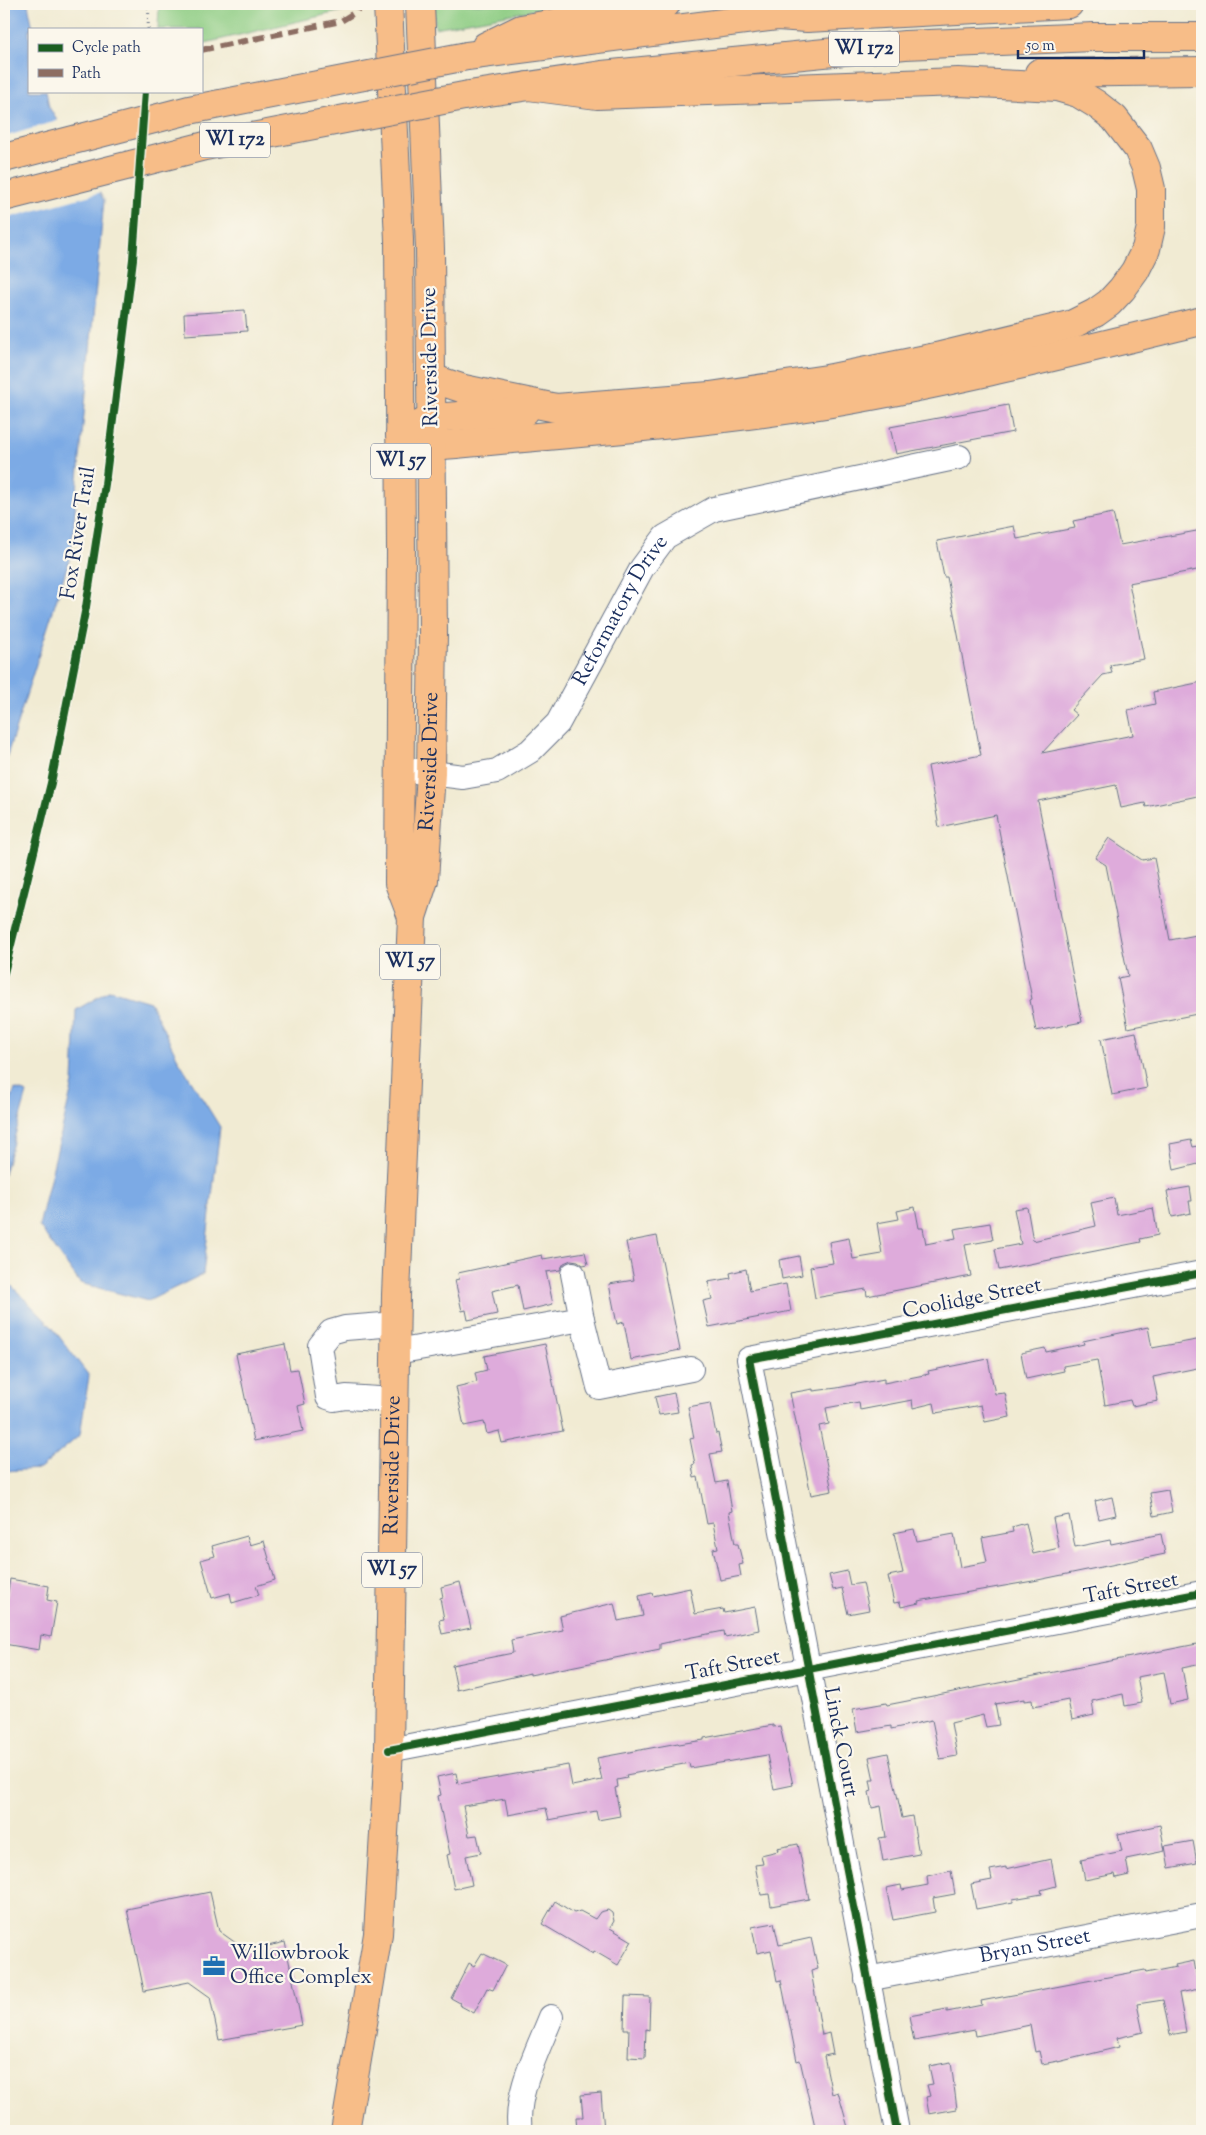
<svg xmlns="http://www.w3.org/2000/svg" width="1206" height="2135" font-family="'Sorts Mill Goudy',serif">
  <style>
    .green { fill: #8ccc82; stroke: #547e70 }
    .water { fill: #7baae5; stroke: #4b6ca2 }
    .pier { fill: #f1ebd3 }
    .building { fill: #deabdb }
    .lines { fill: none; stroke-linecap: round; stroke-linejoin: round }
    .minor-casing { stroke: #667187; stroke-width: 26 }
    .major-casing { stroke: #667187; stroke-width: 30 }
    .highway-casing { stroke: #667187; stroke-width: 30 }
    .path { stroke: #667187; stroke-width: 3; stroke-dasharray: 1 4; stroke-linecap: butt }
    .minor { stroke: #fff; stroke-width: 24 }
    .major { stroke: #f7bd88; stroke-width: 28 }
    .highway { stroke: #f7bd88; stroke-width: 28 }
    .highway-bridge-casing { stroke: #667187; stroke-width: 30; stroke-linecap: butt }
    .highway-bridge { stroke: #f7bd88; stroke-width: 28 }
    .quiet { stroke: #8d6e63; stroke-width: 6; stroke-dasharray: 12 6; stroke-linecap: butt }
    .cycleway-casing { stroke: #fbf7ec; stroke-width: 11 }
    .cycleway { stroke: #1b5e20; stroke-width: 8 }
    .labels { text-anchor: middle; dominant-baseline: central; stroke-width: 4.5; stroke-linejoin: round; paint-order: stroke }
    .shield { fill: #fbf7ec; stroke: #5e6b89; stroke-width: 1 }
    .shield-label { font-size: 20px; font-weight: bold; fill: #1b2f5e }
    .street-label { font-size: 21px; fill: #1b2f5e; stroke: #fbf7ec }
    .poi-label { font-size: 21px; fill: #1b2f5e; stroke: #fbf7ec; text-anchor: start }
  </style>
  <rect width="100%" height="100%" fill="#fbf7ec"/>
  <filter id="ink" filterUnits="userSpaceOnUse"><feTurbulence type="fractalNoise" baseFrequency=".02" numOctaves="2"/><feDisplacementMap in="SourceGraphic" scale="10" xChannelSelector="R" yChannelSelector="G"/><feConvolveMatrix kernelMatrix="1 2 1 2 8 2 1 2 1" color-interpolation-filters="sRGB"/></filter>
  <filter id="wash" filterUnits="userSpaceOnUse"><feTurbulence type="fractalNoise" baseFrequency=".0096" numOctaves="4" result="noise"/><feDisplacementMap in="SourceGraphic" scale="20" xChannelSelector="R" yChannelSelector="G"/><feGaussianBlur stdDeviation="1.12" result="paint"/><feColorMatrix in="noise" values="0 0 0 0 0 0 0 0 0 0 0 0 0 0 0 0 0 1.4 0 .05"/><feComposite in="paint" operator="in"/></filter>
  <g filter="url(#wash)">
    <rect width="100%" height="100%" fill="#f1ebd3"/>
    <g class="green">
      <path d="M159 4H372L201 44V29H158Z"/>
      <path d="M434 4H568L435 28Z"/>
    </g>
    <g class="water">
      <path d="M4 4H28L33 29H29V91H46L49 107 104 200 71 554 4 765Z"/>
      <path d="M110 990 150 1002 179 1061 220 1127 203 1274 148 1301 80 1283 39 1226 73 1083 76 1010Z"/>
      <path d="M15 1089 27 1093 4 1174V1120Z"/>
      <path d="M4 1278 52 1327 89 1376 80 1435 40 1469 4 1471Z"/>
    </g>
    <path class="pier" d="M60 120 102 192 4 219V137Z"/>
    <g id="blocks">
      <g class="building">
        <path d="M245 310 247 331 185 335 184 314Z"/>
        <path d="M1008 405 1013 432 896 454 890 427Z"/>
        <path d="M1113 513 1120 545 1202 530V569L1129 583 1144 659 1110 665 1112 673 1103 675 1071 710 1077 715 1042 753 1133 735 1128 710 1155 704 1153 692 1202 682V795L1146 807 1145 803 1121 808 1116 785 1038 801 1082 1022 1036 1031 1030 1000 1032 999 996 815 939 827 928 766 981 755 947 577H944L937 541 1014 526 1017 539 1075 528 1073 521Z"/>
        <path d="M1109 838 1142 860 1154 858 1170 940 1202 934V1013L1128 1028 1118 978 1128 976 1106 865 1095 858Z"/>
        <path d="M1136 1032 1147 1088 1112 1095 1101 1039Z"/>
        <path d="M1191 1140 1193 1147 1202 1145V1163L1174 1170 1170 1144Z"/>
        <path d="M1190 1187 1192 1201H1189L1191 1213 1172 1217 1167 1191Z"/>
        <path d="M1114 1198 1117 1215 1153 1208 1158 1235 1140 1239 1141 1242 999 1270 995 1249 1021 1244 1014 1209 1027 1207 1033 1241 1096 1226 1091 1203Z"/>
        <path d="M915 1207 919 1228H923L926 1244 956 1238 954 1229 990 1223 993 1240 965 1245 971 1276 867 1296 866 1289 815 1298 810 1267 833 1263 829 1242 849 1238 853 1259 882 1254 877 1223 899 1219 897 1211Z"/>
        <path d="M657 1236 680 1350 631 1360 624 1322 617 1324 609 1284 634 1280 626 1242Z"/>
        <path d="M585 1252 588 1264 583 1265 578 1261 571 1260 564 1263 560 1270 546 1272 553 1304 523 1311 518 1285 492 1291 497 1314 468 1320 466 1310 462 1311 455 1280 459 1279 458 1273 542 1255 543 1259Z"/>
        <path d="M799 1256 802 1275 782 1279 779 1260Z"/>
        <path d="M746 1269 750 1291 786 1284 791 1311 709 1327 703 1301 712 1299 708 1282 731 1278 730 1273Z"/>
        <path d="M1148 1327 1152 1348 1202 1339V1367L1153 1377 1158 1401 1132 1406 1130 1400 1105 1405 1097 1360 1063 1366 1064 1371 1026 1379 1021 1353 1045 1348 1046 1352 1084 1344 1083 1341Z"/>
        <path d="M285 1344 290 1370 298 1369 305 1404 298 1406 303 1431 254 1441 236 1354Z"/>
        <path d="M545 1344 563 1431 502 1443 499 1431 487 1434 484 1422 464 1426 456 1387 477 1382 475 1373 487 1370 484 1356Z"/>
        <path d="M988 1359 995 1394 1005 1393 1010 1417 985 1422 981 1405 936 1413 934 1403 913 1408 912 1400 860 1410 859 1402 826 1408 829 1424 819 1426 832 1491 811 1495 790 1393 813 1389V1391L837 1388 884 1379V1383L929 1374 928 1371Z"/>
        <path d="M674 1393 678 1412 659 1415 655 1397Z"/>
        <path d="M710 1403 716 1434 718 1433 722 1452 710 1454 716 1483 727 1481 732 1511 729 1512 735 1544H738L743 1564 739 1565 741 1576 720 1580 713 1549 718 1548 713 1523 707 1524 698 1477 694 1478 692 1465 695 1464 690 1439 694 1438 688 1407Z"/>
        <path d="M1168 1490 1172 1512 1154 1516 1150 1493Z"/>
        <path d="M1112 1497 1116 1515 1099 1519 1095 1501Z"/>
        <path d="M1069 1515 1075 1547 1110 1540 1111 1544 1161 1534 1165 1554 1033 1581 918 1601 919 1603 901 1607 900 1602 894 1603 888 1576 903 1573 894 1533 914 1529 917 1541 954 1534 960 1567 987 1562 982 1538 1013 1532 1012 1527 1026 1523 1033 1554 1059 1548 1053 1518Z"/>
        <path d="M247 1536 250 1545 264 1541 275 1580 256 1586 259 1595 232 1603 230 1593 212 1598 201 1560 215 1556 212 1546Z"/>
        <path d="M847 1571 850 1585 863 1583 869 1610 848 1614 842 1588 833 1590 829 1575Z"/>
        <path d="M10 1579 49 1586 47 1600 57 1602 51 1637 41 1635 39 1650 4 1644V1596L7 1597Z"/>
        <path d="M460 1582 471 1628 442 1634 439 1620 444 1619 440 1598 443 1597 441 1587Z"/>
        <path d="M690 1588 695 1614 723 1609 724 1613 755 1607 759 1630 725 1637 724 1631 692 1637 660 1644V1649L530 1675V1673L457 1690 452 1665 513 1653 511 1640 563 1630 560 1616 614 1603 618 1621 643 1616 639 1596 652 1593 653 1596Z"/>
        <path d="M1202 1643V1664L1182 1668 1188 1700 1170 1704 1164 1672 1137 1677 1142 1703 1125 1706 1123 1694 1092 1701 1094 1715 1072 1720 1068 1700 1033 1707 1032 1700 1024 1701V1699L995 1704 999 1725 986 1727 983 1715 951 1723 957 1756 940 1759 932 1720 891 1729V1726L857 1732 853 1709 886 1703 887 1705Z"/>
        <path d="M773 1725V1727L780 1726 793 1785 774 1789 767 1755 690 1768 689 1763 626 1775 627 1778 617 1780 618 1787 615 1788 620 1816 598 1820 596 1811 549 1820 546 1808 508 1815 505 1799 463 1806 469 1836 477 1835 481 1853 466 1856 472 1885 454 1889 447 1855 450 1854 438 1796 441 1795 437 1777 456 1773 458 1784 568 1765 572 1786 602 1780 597 1758 678 1743 679 1744 704 1740V1738Z"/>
        <path d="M888 1753 902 1818 912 1816 919 1854 883 1861 879 1838 886 1837 881 1806 872 1808 869 1792 872 1791 870 1780H874L869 1757Z"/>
        <path d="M1160 1825 1165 1851 1126 1859 1129 1875 1116 1878 1115 1874 1085 1880 1081 1860 1122 1851 1118 1834Z"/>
        <path d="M1193 1841 1197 1863 1169 1868 1165 1846Z"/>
        <path d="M798 1844 809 1899 771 1906 769 1894 761 1895 755 1865 763 1864 761 1855 778 1851 777 1848Z"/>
        <path d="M1051 1859 1056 1886 1041 1890 1042 1894 1013 1899V1902L976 1909 971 1884 992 1880 990 1870 1006 1867V1869Z"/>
        <path d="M951 1871 955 1894 933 1898 935 1912 893 1920 886 1888 901 1885 902 1890 928 1885 927 1876Z"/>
        <path d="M210 1892 219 1931 247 1951 285 1942 302 2025 219 2040 210 1997 189 1982 144 1991 127 1909Z"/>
        <path d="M555 1901 574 1913 580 1911 595 1919 600 1912 608 1910 612 1913 614 1921 610 1928 632 1941 618 1965 594 1951 593 1954 542 1924Z"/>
        <path d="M774 1923 779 1945 811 1938 818 1969 811 1971 822 2035 829 2033 833 2054 824 2056 832 2094 838 2092 849 2131H816L800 2060 797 2061 781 1980 777 1981 771 1950 757 1953 752 1927Z"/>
        <path d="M482 1953 506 1965 493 1990 487 1988 474 2013 459 2005 460 2003 451 1998 469 1963 474 1966Z"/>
        <path d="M1194 1961 1199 1989 1179 1993 1186 2032 1170 2035 1163 2000 1137 2004 1143 2032 1117 2038 1119 2047 1058 2062V2061L1042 2064 1039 2051 1035 2052 1030 2025 976 2036 975 2030 914 2041 909 2016 947 2009V2012L982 2005 981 2001 1145 1970 1146 1973 1176 1967 1175 1965Z"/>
        <path d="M625 1996 650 1997 649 2030 646 2029 645 2058 628 2057 629 2029H624Z"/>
        <path d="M951 2062 957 2109 929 2114 926 2097 930 2096 927 2085 933 2084 929 2066Z"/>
        <path d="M601 2093 604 2131H577L576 2117H583L581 2095Z"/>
      </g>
    </g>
  </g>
  <g filter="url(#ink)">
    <use href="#blocks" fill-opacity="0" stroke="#667187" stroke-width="1"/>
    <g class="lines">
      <defs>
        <g id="minor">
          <path id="s1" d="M400 769 463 777 497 771 530 751 558 723 642 568 665 537 714 509 959 457"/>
          <path d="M573 1274 582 1319 599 1387 691 1369"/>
          <path d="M396 1352 582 1319"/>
          <path d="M395 1400 346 1397 334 1399 328 1397 320 1346 331 1332 345 1328 396 1324"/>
          <path d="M389 1750 1202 1593"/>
          <path id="s2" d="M867 1979 1202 1915"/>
          <path d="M520 2131C514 2095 538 2050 551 2017"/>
          <path d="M897 2131 749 1359 1202 1273"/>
        </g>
        <g id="major">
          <path d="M388 4 399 240 401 549 399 883 412 917"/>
          <path d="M416 440 432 446C568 434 704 424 838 402 961 381 1081 350 1202 321"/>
          <path id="s3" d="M345 2131 378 1934 389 1750 396 1295 412 917 424 880 431 773 433 634 430 249 420 4"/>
        </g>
        <g id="highway">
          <path d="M486 46 521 29 666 4"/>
          <path d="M467 56 777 16 807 18 1069 4"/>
          <path d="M1039 73 1202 71"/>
          <path d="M469 95 602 75 905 45 1094 37H1202"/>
          <path d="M431 378 464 389 556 408 710 396 827 379 936 357 1073 324 1095 313 1109 303 1122 289 1135 271 1146 249 1151 227V189L1146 168 1138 149 1114 118 1096 104 1078 93 1057 87 958 82 597 95 528 86"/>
          <path d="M400 435 432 418 525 411"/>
        </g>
      </defs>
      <use href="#minor" class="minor-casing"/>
      <use href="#major" class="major-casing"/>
      <use href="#highway" class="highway-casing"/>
      <g class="path">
        <path d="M148 29 149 4"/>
        <path d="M144 101 145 91"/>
        <path d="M4 973C20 909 38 845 51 781 93 584 124 385 138 184"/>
      </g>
      <use href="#minor" class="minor"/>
      <use href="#major" class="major"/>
      <use href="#highway" class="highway"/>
      <defs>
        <g id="highway-bridge">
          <path d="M4 158 189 110 467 56"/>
          <path d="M4 197 205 146 469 95"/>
        </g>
      </defs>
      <use href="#highway-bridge" class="highway-bridge-casing"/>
      <use href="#highway-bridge" class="highway-bridge"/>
      <path class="quiet" d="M201 50 341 21 357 11 361 4"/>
      <defs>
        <g id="cycleway">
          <path d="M4 973 51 783 86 607 105 484 133 259 145 91"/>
          <path d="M389 1750 1202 1593"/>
          <path d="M897 2131 749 1359 1202 1273"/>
        </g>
      </defs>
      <use href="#cycleway" class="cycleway-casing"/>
      <use href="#cycleway" class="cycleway"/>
    </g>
  </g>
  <defs>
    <symbol id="office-bare" viewBox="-9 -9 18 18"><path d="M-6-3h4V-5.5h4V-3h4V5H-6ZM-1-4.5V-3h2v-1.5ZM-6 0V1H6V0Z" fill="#1f6fb2" stroke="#fbf7ec" stroke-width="2.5" paint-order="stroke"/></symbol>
  </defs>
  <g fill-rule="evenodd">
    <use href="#office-bare" x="198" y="1950" width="32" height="32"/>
  </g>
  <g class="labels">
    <g class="shield">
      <rect x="829" y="31.5" width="70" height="35" rx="4"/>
      <rect x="200" y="122.5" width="70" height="35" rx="4"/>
      <rect x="371" y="443.5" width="60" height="35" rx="4"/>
      <rect x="380" y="944.5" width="60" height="35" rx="4"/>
      <rect x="362" y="1552.5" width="60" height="35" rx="4"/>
    </g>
    <g class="shield-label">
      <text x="864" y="49">WI 172</text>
      <text x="235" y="140">WI 172</text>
      <text x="401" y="461">WI 57</text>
      <text x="410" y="962">WI 57</text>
      <text x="392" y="1570">WI 57</text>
    </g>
    <g class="street-label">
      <text transform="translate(431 357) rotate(-91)">Riverside Drive</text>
      <text transform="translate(79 533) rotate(-81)">Fox River Trail</text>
      <text stroke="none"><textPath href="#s1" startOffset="305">Reformatory Drive</textPath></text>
      <text stroke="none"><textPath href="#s3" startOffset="1375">Riverside Drive</textPath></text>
      <text transform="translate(972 1299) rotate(-11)">Coolidge Street</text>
      <text stroke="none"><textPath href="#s3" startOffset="669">Riverside Drive</textPath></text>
      <text transform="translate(1131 1589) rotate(-11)">Taft Street</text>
      <text transform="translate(733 1666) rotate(-11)">Taft Street</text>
      <text transform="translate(840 1742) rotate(79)">Linck Court</text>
      <text stroke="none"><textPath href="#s2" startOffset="171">Bryan Street</textPath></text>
    </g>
    <g class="poi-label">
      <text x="230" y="1954">Willowbrook<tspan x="230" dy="24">Office Complex</tspan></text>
    </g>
  </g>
  <rect width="1206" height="2135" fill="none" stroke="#fbf7ec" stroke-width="20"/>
  <rect x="28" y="28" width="175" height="65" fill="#fbf7ec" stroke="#a1a7b3"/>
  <rect x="38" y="44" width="25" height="8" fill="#1b5e20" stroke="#a1a7b3"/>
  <text x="72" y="52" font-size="15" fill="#1b2f5e">Cycle path</text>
  <rect x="38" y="69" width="25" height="8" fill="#8d6e63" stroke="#a1a7b3"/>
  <text x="72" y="78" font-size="15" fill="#1b2f5e">Path</text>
  <path d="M1018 50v8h126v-8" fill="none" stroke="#1b2f5e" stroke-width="2.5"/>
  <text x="1026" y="50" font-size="15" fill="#1b2f5e" stroke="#fbf7ec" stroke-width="4" paint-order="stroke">50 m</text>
</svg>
